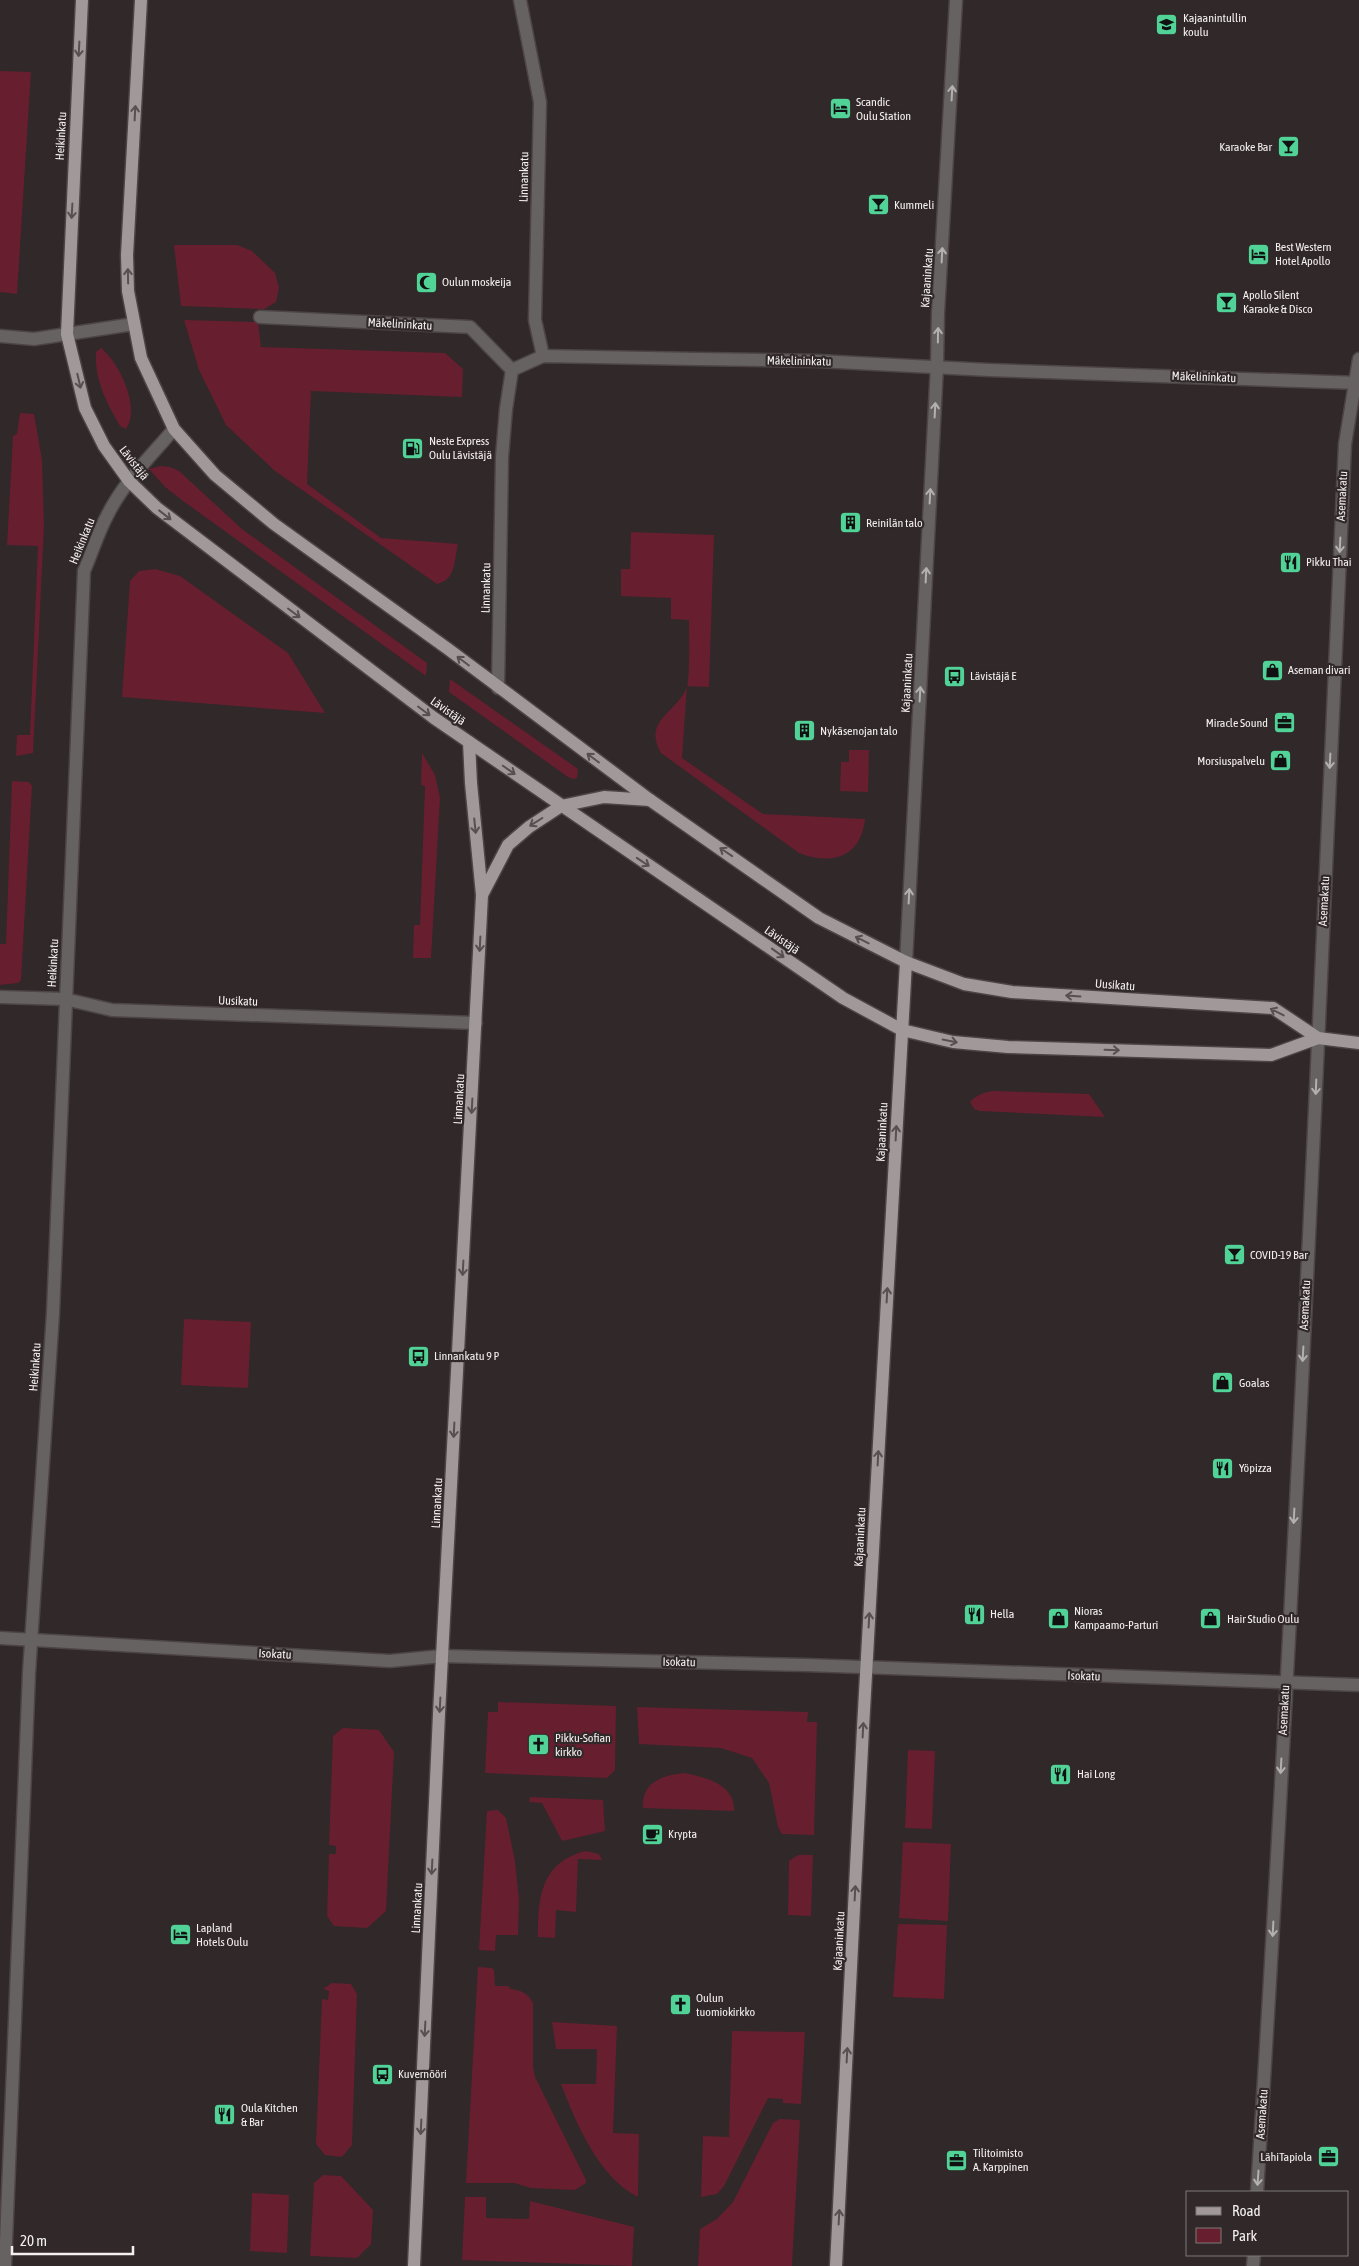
<svg xmlns="http://www.w3.org/2000/svg" width="1359" height="2266" font-family="'Asap Condensed',sans-serif">
  <style>
    .green { fill: #671e2f }
    .lines { fill: none; stroke-linecap: round; stroke-linejoin: round }
    .minor-casing { stroke: #4c4445; stroke-width: 15 }
    .major-casing { stroke: #4c4445; stroke-width: 15 }
    .minor { stroke: #666262; stroke-width: 12 }
    .major { stroke: #a19999; stroke-width: 12 }
    .oneway { stroke: #585050 }
    .oneway2 { stroke: #b5b0b0 }
    .labels { text-anchor: middle; dominant-baseline: central; stroke-width: 4.5; stroke-linejoin: round; paint-order: stroke }
    .poi-label { font-size: 12px; fill: #f5f0f0; stroke: #302829; text-anchor: start }
    .street-label { font-size: 12px; fill: #f5f0f0; stroke: #302829 }
  </style>
  <rect width="100%" height="100%" fill="#302829"/>
  <g class="green">
    <path d="M0 71 31 72 17 294 0 292Z"/>
    <path d="M174 245H237L252 251 275 273 279 288 276 302 264 309 181 306Z"/>
    <path d="M184 320 258 322 261 347 445 353 463 369 462 397 311 391 307 484 381 538 458 544C454 561 456 580 437 584L275 471 226 425 199 370Z"/>
    <path d="M101 348C119 362 141 408 126 429L120 426C107 404 94 379 96 352Z"/>
    <path d="M20 413 34 414 42 460 44 527 33 753 16 756 17 735H30L38 546 7 545 13 436 17 434Z"/>
    <path d="M161 466 170 467 179 471 242 529 427 663 426 676 183 501 165 487 149 469Z"/>
    <path d="M631 532 714 535 709 687 687 686 682 758 763 814 865 819C861 857 832 866 799 853L661 753C642 720 677 713 687 687 690 678 689 633 689 620L671 619V598L621 596V569H630Z"/>
    <path d="M155 569 180 576 288 653 325 713 122 697 130 581 139 571Z"/>
    <path d="M450 679 578 769 577 778 573 779 568 777 449 692Z"/>
    <path d="M849 750H869L868 792 840 791 841 762H849Z"/>
    <path d="M422 753 435 775 440 798 431 958H413L414 925H420L425 786 421 785Z"/>
    <path d="M12 781 29 782 32 786 21 980 18 983 0 985V944H6Z"/>
    <path d="M993 1091 1089 1094 1105 1117 980 1111 974 1109 970 1102C976 1095 985 1092 993 1091Z"/>
    <path d="M184 1319 251 1322 248 1388 181 1385Z"/>
    <path d="M498 1702 616 1706 615 1770 607 1778 485 1773 488 1712H498Z"/>
    <path d="M637 1707 808 1712 807 1722H817L814 1835 782 1834 778 1827 769 1783 752 1758 721 1748 639 1744Z"/>
    <path d="M343 1728 379 1730 394 1752 386 1911 367 1928 334 1926 327 1916 329 1854H336V1846L329 1845 333 1736Z"/>
    <path d="M908 1750 935 1751 932 1829 905 1828Z"/>
    <path d="M684 1773C705 1777 735 1784 734 1811L643 1808C641 1783 662 1775 684 1773Z"/>
    <path d="M530 1797 603 1800 605 1831 562 1841 542 1803 529 1802Z"/>
    <path d="M498 1810 506 1818 515 1861 519 1900 518 1935H496L495 1951 479 1950 487 1811Z"/>
    <path d="M903 1842 951 1844 948 1921 899 1918Z"/>
    <path d="M586 1851 599 1854 602 1860 578 1859 576 1912 556 1910 555 1938 538 1937C538 1897 541 1862 586 1851Z"/>
    <path d="M798 1855H813L811 1916 788 1915 789 1861Z"/>
    <path d="M898 1924 947 1925 944 1999 893 1997Z"/>
    <path d="M478 1967 492 1968 494 1970 495 1986H509L510 1989C521 1990 528 1993 533 2003V2067L535 2077 586 2180V2183L575 2190 531 2188 514 2183H466Z"/>
    <path d="M332 1983 351 1984 357 1994 352 2145 342 2157 325 2155 316 2144 322 1999 328 2000 329 1991 323 1989Z"/>
    <path d="M552 2022 617 2026 613 2133 639 2134 638 2197C599 2178 576 2123 561 2084H596L597 2049H556Z"/>
    <path d="M732 2031 805 2032 801 2104 783 2103V2099L768 2098 724 2186 717 2194 701 2197 703 2136 729 2137Z"/>
    <path d="M780 2119 800 2120 792 2266H698L700 2229 717 2219 733 2202 773 2123Z"/>
    <path d="M323 2175 341 2176 373 2210 371 2244 357 2258 310 2256 314 2183Z"/>
    <path d="M252 2193 289 2195 287 2253 250 2251Z"/>
    <path d="M465 2197H486V2218L529 2219 530 2201 634 2227 632 2266 462 2260Z"/>
  </g>
  <g class="lines">
    <defs>
      <g id="minor">
        <path d="M520 0 540 102 535 320 543 356"/>
        <path d="M260 317 470 327 512 370"/>
        <path d="M0 336 34 339 134 324"/>
        <path d="M512 370 543 356 697 359 818 361 989 370 1359 383"/>
        <path d="M498 688 502 457 506 409 512 370"/>
        <path d="M906 962 937 366 938 313 956 0"/>
        <path d="M0 997 65 999 112 1010 476 1023"/>
        <path d="M0 1638 390 1661 442 1656 806 1665 1359 1685"/>
        <path d="M1257 2192C1294 1610 1319 1027 1345 444L1359 359"/>
        <path d="M5 2266 29 1673 53 1313 84 571C92 553 98 532 108 514 124 482 151 456 174 429"/>
        <path d="M1253 2266 1254 2255"/>
      </g>
      <g id="major">
        <path d="M82 0 67 334 85 408 104 446 129 481 157 508 434 718 843 998 902 1030 953 1042 1008 1047 1271 1055 1318 1038"/>
        <path d="M141 0 127 255 128 291 141 358 174 429 215 475 274 524 448 649 650 800 819 918 906 962 964 984 1012 992 1273 1008 1318 1038 1359 1043"/>
        <path d="M482 895 508 845 529 827 561 806 604 797 650 800"/>
        <path d="M414 2266 439 1714 482 895 471 783 469 742"/>
        <path d="M836 2266 863 1728 906 962"/>
      </g>
    </defs>
    <use href="#minor" class="minor-casing"/>
    <use href="#major" class="major-casing"/>
    <use href="#minor" class="minor"/>
    <use href="#major" class="major"/>
  </g>
  <defs><path id="oneway-shaft" d="M-6 0H5M1.5-3L5.5 0L1.5 3" fill="none" stroke-width="1.6" stroke-linecap="round" stroke-linejoin="round" transform="scale(1.25)"/></defs>
  <g class="oneway">
    <use href="#oneway-shaft" transform="translate(79 49) rotate(93)"/>
    <use href="#oneway-shaft" transform="translate(135 113) rotate(-87)"/>
    <use href="#oneway-shaft" transform="translate(72 211) rotate(93)"/>
    <use href="#oneway-shaft" transform="translate(128 276) rotate(-91)"/>
    <use href="#oneway-shaft" transform="translate(79 381) rotate(77)"/>
    <use href="#oneway-shaft" transform="translate(165 515) rotate(38)"/>
    <use href="#oneway-shaft" transform="translate(294 613) rotate(37)"/>
    <use href="#oneway-shaft" transform="translate(463 661) rotate(-143)"/>
    <use href="#oneway-shaft" transform="translate(424 711) rotate(37)"/>
    <use href="#oneway-shaft" transform="translate(593 758) rotate(-143)"/>
    <use href="#oneway-shaft" transform="translate(509 770) rotate(35)"/>
    <use href="#oneway-shaft" transform="translate(536 822) rotate(148)"/>
    <use href="#oneway-shaft" transform="translate(475 826) rotate(84)"/>
    <use href="#oneway-shaft" transform="translate(726 852) rotate(-146)"/>
    <use href="#oneway-shaft" transform="translate(643 862) rotate(34)"/>
    <use href="#oneway-shaft" transform="translate(862 940) rotate(-153)"/>
    <use href="#oneway-shaft" transform="translate(480 944) rotate(93)"/>
    <use href="#oneway-shaft" transform="translate(778 953) rotate(36)"/>
    <use href="#oneway-shaft" transform="translate(1073 996) rotate(-176)"/>
    <use href="#oneway-shaft" transform="translate(1277 1012) rotate(-153)"/>
    <use href="#oneway-shaft" transform="translate(950 1041) rotate(11)"/>
    <use href="#oneway-shaft" transform="translate(1112 1050) rotate(2)"/>
    <use href="#oneway-shaft" transform="translate(472 1106) rotate(93)"/>
    <use href="#oneway-shaft" transform="translate(896 1133) rotate(-87)"/>
    <use href="#oneway-shaft" transform="translate(463 1268) rotate(93)"/>
    <use href="#oneway-shaft" transform="translate(887 1295) rotate(-87)"/>
    <use href="#oneway-shaft" transform="translate(454 1430) rotate(93)"/>
    <use href="#oneway-shaft" transform="translate(878 1458) rotate(-87)"/>
    <use href="#oneway-shaft" transform="translate(869 1620) rotate(-87)"/>
    <use href="#oneway-shaft" transform="translate(440 1705) rotate(93)"/>
    <use href="#oneway-shaft" transform="translate(863 1730) rotate(-87)"/>
    <use href="#oneway-shaft" transform="translate(432 1867) rotate(93)"/>
    <use href="#oneway-shaft" transform="translate(855 1893) rotate(-87)"/>
    <use href="#oneway-shaft" transform="translate(425 2029) rotate(93)"/>
    <use href="#oneway-shaft" transform="translate(847 2055) rotate(-87)"/>
    <use href="#oneway-shaft" transform="translate(421 2127) rotate(93)"/>
    <use href="#oneway-shaft" transform="translate(839 2217) rotate(-87)"/>
  </g>
  <g class="oneway2">
    <use href="#oneway-shaft" transform="translate(952 93) rotate(-87)"/>
    <use href="#oneway-shaft" transform="translate(942 255) rotate(-87)"/>
    <use href="#oneway-shaft" transform="translate(938 335) rotate(-89)"/>
    <use href="#oneway-shaft" transform="translate(935 410) rotate(-87)"/>
    <use href="#oneway-shaft" transform="translate(930 496) rotate(-87)"/>
    <use href="#oneway-shaft" transform="translate(1340 545) rotate(93)"/>
    <use href="#oneway-shaft" transform="translate(926 575) rotate(-87)"/>
    <use href="#oneway-shaft" transform="translate(920 694) rotate(-87)"/>
    <use href="#oneway-shaft" transform="translate(1330 761) rotate(93)"/>
    <use href="#oneway-shaft" transform="translate(909 896) rotate(-87)"/>
    <use href="#oneway-shaft" transform="translate(1316 1087) rotate(92)"/>
    <use href="#oneway-shaft" transform="translate(1303 1354) rotate(93)"/>
    <use href="#oneway-shaft" transform="translate(1294 1516) rotate(93)"/>
    <use href="#oneway-shaft" transform="translate(1281 1766) rotate(93)"/>
    <use href="#oneway-shaft" transform="translate(1273 1929) rotate(93)"/>
    <use href="#oneway-shaft" transform="translate(1258 2178) rotate(94)"/>
  </g>
  <defs>
    <symbol id="school-square" viewBox="-11 -11 22 22"><rect x="-9" y="-9" width="18" height="18" rx="4" fill="#51d398" stroke="#302829"/><path d="M0-5L7-2L0 1L-7-2ZM-4 1L0 2.5L4 1V4Q0 6-4 4Z" fill="#111"/></symbol>
    <symbol id="hotel-square" viewBox="-11 -11 22 22"><rect x="-9" y="-9" width="18" height="18" rx="4" fill="#51d398" stroke="#302829"/><path d="M-6-4.5h1.5V1H6V5H4.5V3h-9V5H-6ZM-4 0a1.8 1.8 0 1 1 3.6 0ZM.5 0V-2.5h3Q6-2.5 6 0Z" fill="#111"/></symbol>
    <symbol id="bar-square" viewBox="-11 -11 22 22"><rect x="-9" y="-9" width="18" height="18" rx="4" fill="#51d398" stroke="#302829"/><path d="M-6-5H6L.8 .8V4.5H3.5V6h-7V4.5H-.8V.8Z" fill="#111"/></symbol>
    <symbol id="mosque-square" viewBox="-11 -11 22 22"><rect x="-9" y="-9" width="18" height="18" rx="4" fill="#51d398" stroke="#302829"/><path d="M3.5-4.9A6 6 0 1 0 3.5 4.9A5 5 0 1 1 3.5-4.9Z" fill="#111"/></symbol>
    <symbol id="fuel-square" viewBox="-11 -11 22 22"><rect x="-9" y="-9" width="18" height="18" rx="4" fill="#51d398" stroke="#302829"/><path d="M-5.5-6h7V0h2V4h1.3V-2.5L3-4.5l.8-.8L6-3V5H2.5V1h-1V6h-7ZM-4.2-4.7v3.2H.2V-4.7Z" fill="#111"/></symbol>
    <symbol id="building-square" viewBox="-11 -11 22 22"><rect x="-9" y="-9" width="18" height="18" rx="4" fill="#51d398" stroke="#302829"/><path d="M-4-6H4V6H1V3H-1V6H-4ZM-2.5-4.3h1.7v1.8h-1.7ZM.8-4.3h1.7v1.8H.8ZM-2.5-1h1.7V.8h-1.7ZM.8-1h1.7V.8H.8Z" fill="#111"/></symbol>
    <symbol id="restaurant-square" viewBox="-11 -11 22 22"><rect x="-9" y="-9" width="18" height="18" rx="4" fill="#51d398" stroke="#302829"/><path d="M-5-6h1v4h1v-4h1v4h1v-4h1v5L-1.5 .5V6h-2V.5L-5-1ZM5-6V6H3V1.5H1.5Q1.5-4 5-6Z" fill="#111"/></symbol>
    <symbol id="shop-square" viewBox="-11 -11 22 22"><rect x="-9" y="-9" width="18" height="18" rx="4" fill="#51d398" stroke="#302829"/><path d="M-5-2.5h2.3a2.7 3.5 0 0 1 5.4 0H5L5.5 6h-11ZM-1.5-2.5h3a1.5 2.3 0 0 0-3 0Z" fill="#111"/></symbol>
    <symbol id="bus-square" viewBox="-11 -11 22 22"><rect x="-9" y="-9" width="18" height="18" rx="4" fill="#51d398" stroke="#302829"/><path d="M-5-6H5V4H4V6H2V4H-2V6H-4V4H-5ZM-3.5-4V0h7V-4ZM-3.5 1.2v1.5H-2V1.2ZM2 1.2v1.5H3.5V1.2Z" fill="#111"/></symbol>
    <symbol id="office-square" viewBox="-11 -11 22 22"><rect x="-9" y="-9" width="18" height="18" rx="4" fill="#51d398" stroke="#302829"/><path d="M-6-3h4V-5.5h4V-3h4V5H-6ZM-1-4.5V-3h2v-1.5ZM-6 0V1H6V0Z" fill="#111"/></symbol>
    <symbol id="church-square" viewBox="-11 -11 22 22"><rect x="-9" y="-9" width="18" height="18" rx="4" fill="#51d398" stroke="#302829"/><path d="M-1.2-6h2.4v3.5h3.3v2.4h-3.3V6h-2.4V-.1h-3.3v-2.4h3.3Z" fill="#111"/></symbol>
    <symbol id="cafe-square" viewBox="-11 -11 22 22"><rect x="-9" y="-9" width="18" height="18" rx="4" fill="#51d398" stroke="#302829"/><path d="M-5.5-4.5H6V0H3Q3 3.5 0 3.5H-2.5Q-5.5 3.5-5.5 0ZM3-3.2v2h1.7v-2ZM-6 4.5H4V6H-6Z" fill="#111"/></symbol>
  </defs>
  <g fill-rule="evenodd">
    <use href="#school-square" x="1154" y="12" width="25" height="25"/>
    <use href="#hotel-square" x="828" y="96" width="25" height="25"/>
    <use href="#bar-square" x="1276" y="134" width="25" height="25"/>
    <use href="#bar-square" x="866" y="192" width="25" height="25"/>
    <use href="#hotel-square" x="1246" y="242" width="25" height="25"/>
    <use href="#mosque-square" x="414" y="270" width="25" height="25"/>
    <use href="#bar-square" x="1214" y="290" width="25" height="25"/>
    <use href="#fuel-square" x="400" y="436" width="25" height="25"/>
    <use href="#building-square" x="838" y="510" width="25" height="25"/>
    <use href="#restaurant-square" x="1278" y="550" width="25" height="25"/>
    <use href="#shop-square" x="1260" y="658" width="25" height="25"/>
    <use href="#bus-square" x="942" y="664" width="25" height="25"/>
    <use href="#office-square" x="1272" y="710" width="25" height="25"/>
    <use href="#building-square" x="792" y="718" width="25" height="25"/>
    <use href="#shop-square" x="1268" y="748" width="25" height="25"/>
    <use href="#bar-square" x="1222" y="1242" width="25" height="25"/>
    <use href="#bus-square" x="406" y="1344" width="25" height="25"/>
    <use href="#shop-square" x="1210" y="1370" width="25" height="25"/>
    <use href="#restaurant-square" x="1210" y="1456" width="25" height="25"/>
    <use href="#restaurant-square" x="962" y="1602" width="25" height="25"/>
    <use href="#shop-square" x="1046" y="1606" width="25" height="25"/>
    <use href="#shop-square" x="1198" y="1606" width="25" height="25"/>
    <use href="#church-square" x="526" y="1732" width="25" height="25"/>
    <use href="#restaurant-square" x="1048" y="1762" width="25" height="25"/>
    <use href="#cafe-square" x="640" y="1822" width="25" height="25"/>
    <use href="#hotel-square" x="168" y="1922" width="25" height="25"/>
    <use href="#church-square" x="668" y="1992" width="25" height="25"/>
    <use href="#bus-square" x="370" y="2062" width="25" height="25"/>
    <use href="#restaurant-square" x="212" y="2102" width="25" height="25"/>
    <use href="#office-square" x="1316" y="2144" width="25" height="25"/>
    <use href="#office-square" x="944" y="2148" width="25" height="25"/>
  </g>
  <g class="labels">
    <g class="poi-label">
      <text x="1183" y="18">Kajaanintullin<tspan x="1183" dy="14">koulu</tspan></text>
      <text x="856" y="102">Scandic<tspan x="856" dy="14">Oulu Station</tspan></text>
      <text x="1272" y="147" text-anchor="end">Karaoke Bar</text>
      <text x="894" y="205">Kummeli</text>
      <text x="1275" y="247">Best Western<tspan x="1275" dy="14">Hotel Apollo</tspan></text>
      <text x="442" y="282">Oulun moskeija</text>
      <text x="1243" y="295">Apollo Silent<tspan x="1243" dy="14">Karaoke &amp; Disco</tspan></text>
      <text x="429" y="441">Neste Express<tspan x="429" dy="14">Oulu Lävistäjä</tspan></text>
      <text x="866" y="523">Reinilän talo</text>
      <text x="1306" y="562">Pikku Thai</text>
      <text x="1288" y="670">Aseman divari</text>
      <text x="970" y="676">Lävistäjä E</text>
      <text x="1268" y="723" text-anchor="end">Miracle Sound</text>
      <text x="820" y="731">Nykäsenojan talo</text>
      <text x="1265" y="761" text-anchor="end">Morsiuspalvelu</text>
      <text x="1250" y="1255">COVID-19 Bar</text>
      <text x="434" y="1356">Linnankatu 9 P</text>
      <text x="1239" y="1383">Goalas</text>
      <text x="1239" y="1468">Yöpizza</text>
      <text x="1074" y="1611">Nioras<tspan x="1074" dy="14">Kampaamo-Parturi</tspan></text>
      <text x="990" y="1614">Hella</text>
      <text x="1227" y="1619">Hair Studio Oulu</text>
      <text x="555" y="1738">Pikku-Sofian<tspan x="555" dy="14">kirkko</tspan></text>
      <text x="1077" y="1774">Hai Long</text>
      <text x="668" y="1834">Krypta</text>
      <text x="196" y="1928">Lapland<tspan x="196" dy="14">Hotels Oulu</tspan></text>
      <text x="696" y="1998">Oulun<tspan x="696" dy="14">tuomiokirkko</tspan></text>
      <text x="398" y="2074">Kuvernööri</text>
      <text x="241" y="2108">Oula Kitchen<tspan x="241" dy="14">&amp; Bar</tspan></text>
      <text x="973" y="2153">Tilitoimisto<tspan x="973" dy="14">A. Karppinen</tspan></text>
      <text x="1312" y="2157" text-anchor="end">LähiTapiola</text>
    </g>
    <g class="street-label">
      <text transform="translate(61 136) rotate(-87)">Heikinkatu</text>
      <text transform="translate(524 177) rotate(-89)">Linnankatu</text>
      <text transform="translate(927 278) rotate(-86)">Kajaaninkatu</text>
      <text transform="translate(400 324) rotate(3)">Mäkelininkatu</text>
      <text transform="translate(799 361) rotate(1)">Mäkelininkatu</text>
      <text transform="translate(1204 377) rotate(2)">Mäkelininkatu</text>
      <text transform="translate(134 463) rotate(52)">Lävistäjä</text>
      <text transform="translate(1342 496) rotate(-87)">Asemakatu</text>
      <text transform="translate(82 541) rotate(-68)">Heikinkatu</text>
      <text transform="translate(486 588) rotate(-89)">Linnankatu</text>
      <text transform="translate(907 683) rotate(-87)">Kajaaninkatu</text>
      <text transform="translate(448 711) rotate(35)">Lävistäjä</text>
      <text transform="translate(1324 901) rotate(-87)">Asemakatu</text>
      <text transform="translate(782 940) rotate(35)">Lävistäjä</text>
      <text transform="translate(53 963) rotate(-87)">Heikinkatu</text>
      <text transform="translate(1115 985) rotate(4)">Uusikatu</text>
      <text transform="translate(238 1001) rotate(2)">Uusikatu</text>
      <text transform="translate(459 1099) rotate(-87)">Linnankatu</text>
      <text transform="translate(882 1132) rotate(-87)">Kajaaninkatu</text>
      <text transform="translate(1305 1305) rotate(-87)">Asemakatu</text>
      <text transform="translate(35 1367) rotate(-86)">Heikinkatu</text>
      <text transform="translate(437 1503) rotate(-87)">Linnankatu</text>
      <text transform="translate(860 1537) rotate(-87)">Kajaaninkatu</text>
      <text transform="translate(275 1654) rotate(3)">Isokatu</text>
      <text transform="translate(679 1662) rotate(1)">Isokatu</text>
      <text transform="translate(1084 1676) rotate(2)">Isokatu</text>
      <text transform="translate(1284 1710) rotate(-87)">Asemakatu</text>
      <text transform="translate(417 1908) rotate(-87)">Linnankatu</text>
      <text transform="translate(839 1941) rotate(-87)">Kajaaninkatu</text>
      <text transform="translate(1262 2114) rotate(-86)">Asemakatu</text>
    </g>
  </g>
  <rect x="1186" y="2191" width="162" height="65" fill="#302829" stroke="#7f7879"/>
  <rect x="1196" y="2207" width="25" height="8" fill="#a19999" stroke="#7f7879"/>
  <text x="1232" y="2216" font-size="15" fill="#f5f0f0">Road</text>
  <rect x="1196" y="2228" width="25" height="15" fill="#671e2f" stroke="#7f7879"/>
  <text x="1232" y="2241" font-size="15" fill="#f5f0f0">Park</text>
  <path d="M12 2246v8h121v-8" fill="none" stroke="#f5f0f0" stroke-width="2.5"/>
  <text x="20" y="2246" font-size="15" fill="#f5f0f0" stroke="#302829" stroke-width="4" paint-order="stroke">20 m</text>
</svg>
